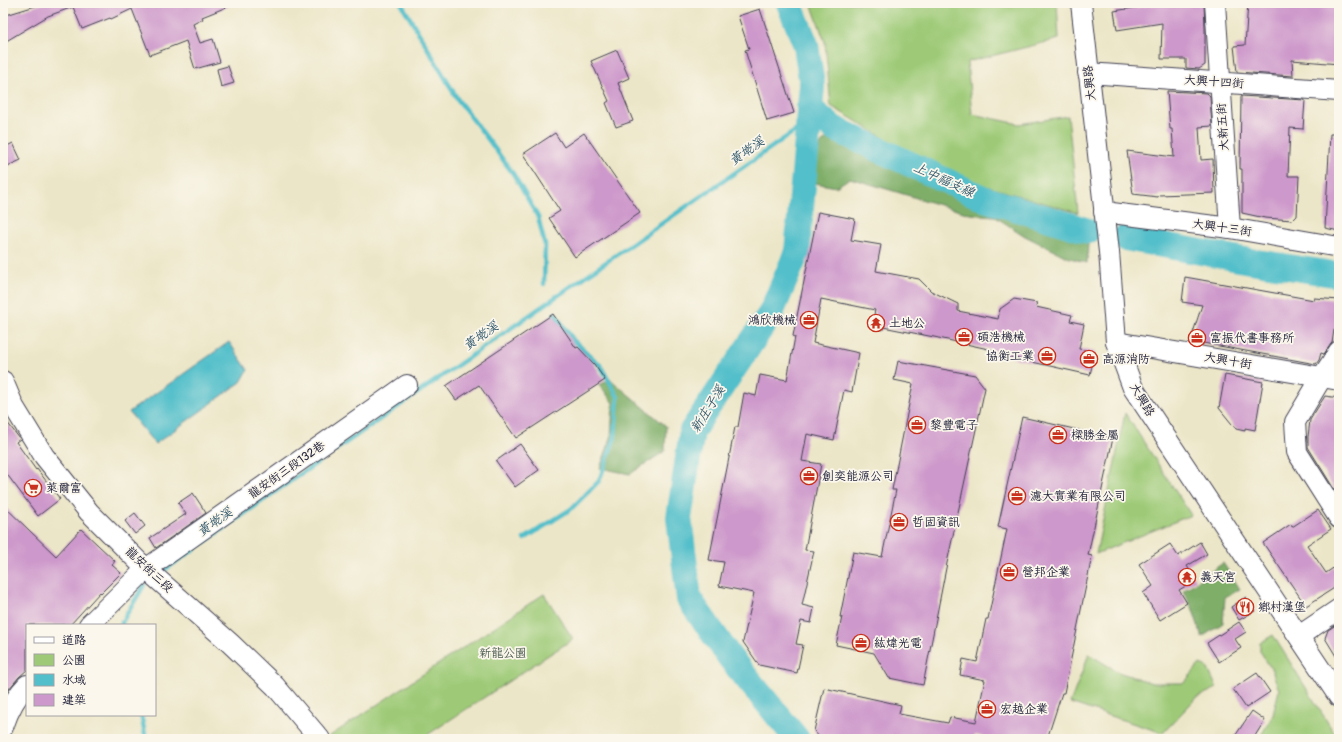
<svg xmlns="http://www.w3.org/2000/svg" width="1342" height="742" font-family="Pangolin,'LXGW WenKai TC',sans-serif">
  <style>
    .green { fill: #9eca77; stroke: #607659 }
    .forest { fill: #7eae68; stroke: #506852 }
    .water { fill: #52bfca; stroke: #3a7082 }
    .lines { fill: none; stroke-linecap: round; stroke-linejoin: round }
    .stream { stroke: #52bfca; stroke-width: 4.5 }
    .river { stroke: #52bfca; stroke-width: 26 }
    .building { fill: #cd98cb }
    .minor-casing { stroke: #403f50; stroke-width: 22 }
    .minor { stroke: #fff; stroke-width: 20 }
    .labels { text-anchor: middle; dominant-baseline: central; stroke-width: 3.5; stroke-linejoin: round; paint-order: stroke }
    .street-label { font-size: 12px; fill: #22223b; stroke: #fbf7ec }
    .poi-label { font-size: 12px; fill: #22223b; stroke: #fbf7ec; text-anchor: start }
    .park-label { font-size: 12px; fill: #4d5d50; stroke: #fbf7ec }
    .water-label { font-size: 13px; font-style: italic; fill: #33596d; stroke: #fbf7ec }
  </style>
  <rect width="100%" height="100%" fill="#fbf7ec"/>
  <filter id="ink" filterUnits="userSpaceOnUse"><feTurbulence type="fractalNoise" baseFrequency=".025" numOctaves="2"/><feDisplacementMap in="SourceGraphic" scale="8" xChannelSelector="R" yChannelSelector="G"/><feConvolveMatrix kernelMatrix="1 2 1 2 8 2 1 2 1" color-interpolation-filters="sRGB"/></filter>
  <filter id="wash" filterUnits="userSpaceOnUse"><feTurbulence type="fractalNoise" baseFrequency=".012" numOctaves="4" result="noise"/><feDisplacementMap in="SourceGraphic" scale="16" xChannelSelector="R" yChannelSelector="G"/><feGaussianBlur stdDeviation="0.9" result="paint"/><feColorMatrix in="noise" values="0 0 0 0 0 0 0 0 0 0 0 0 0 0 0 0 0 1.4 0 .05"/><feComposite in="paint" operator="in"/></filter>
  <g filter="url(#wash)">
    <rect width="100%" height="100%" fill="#ece6c8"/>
    <g class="green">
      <path d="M811 3H1057L1059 39 967 62 972 114 1019 124 1068 116 1078 213 972 182 894 144 831 106 825 42Z"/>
      <path d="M1125 413 1191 515 1096 554Z"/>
      <path d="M544 594 573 639 421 739H333L330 736Z"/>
      <path d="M1273 635 1338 739H1259L1273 715 1279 690 1272 670 1260 651V643Z"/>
      <path d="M1089 654 1118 672 1152 683H1184L1200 664 1207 667 1217 688 1196 698 1163 733 1070 703Z"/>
    </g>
    <g class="forest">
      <path d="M835 135 897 167 964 195 1064 230 1088 243 1087 263 1067 257 1025 236 994 216 970 214 850 178 836 187 815 183 814 161 822 142Z"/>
      <path d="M610 379 666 426 665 451 630 474 600 468 611 438 613 403 600 385Z"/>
      <path d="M1223 563 1240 589 1225 597 1223 623 1202 637 1192 607 1183 591Z"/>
    </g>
    <path class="water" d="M229 342 248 370 241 382 155 444 129 412Z"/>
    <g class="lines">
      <g class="stream">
        <path d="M401 3 458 100 490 142 514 175 538 217 545 245 544 284"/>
        <path d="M524 539 571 509 599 481 615 437 618 397 600 365 574 341 555 314"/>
        <path d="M166 569 285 485 808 122"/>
        <path d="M122 625V622L144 585"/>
        <path d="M141 715 146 739"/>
      </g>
      <g class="river">
        <path d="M789 3 806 45 812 85 797 252 771 313 692 431 679 518 689 599 731 659 797 739"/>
        <path d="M809 108 833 128 985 199 1088 231"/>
        <path d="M1125 238 1250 261 1339 275"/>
      </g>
    </g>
    <g id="blocks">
      <g class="building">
        <path d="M45 3H234V4L212 13 202 17 203 19 193 24 200 43 213 39 220 62 195 69 186 41 150 55 132 9 111 19 110 18 82 29 73 7 48 16 3 43V16Z"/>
        <path d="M1165 3H1204L1205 27V65L1199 69 1186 68V59H1161L1162 23 1117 30 1114 11Z"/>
        <path d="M1248 3H1339V64L1292 60 1293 76 1237 72 1234 46 1245 45Z"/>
        <path d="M760 9 794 113 767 121 745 50 749 49 738 16Z"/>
        <path d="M617 50 629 78 618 83 633 121 616 127 606 103 609 101 591 61Z"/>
        <path d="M228 66 234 83 221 87 217 69Z"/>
        <path d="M1167 91 1207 93 1210 96 1212 126 1199 127 1201 160 1213 159 1214 193 1159 195 1158 197 1133 194 1127 151 1174 157 1172 129H1170Z"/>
        <path d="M1241 96 1305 100 1303 129 1290 128 1288 176H1299L1297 216 1293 220 1265 218 1242 213V169H1240Z"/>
        <path d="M555 133 564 147 584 133 640 213 575 257 549 218 560 211 523 154Z"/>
        <path d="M1330 134H1339V231L1325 228Z"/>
        <path d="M13 143 21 160 3 168V148Z"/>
        <path d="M818 212 855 219 851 240 881 245 876 271 919 279 931 291 958 304V311L998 319 1000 309 1014 299 1037 303 1036 307 1072 315 1070 321 1084 324 1079 349 1095 352 1090 375 992 353 993 350 934 337 883 327V330L871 327 875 310 821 299 813 343 859 353 852 392 844 390 834 440 807 434 802 461 821 464 805 550 814 551 802 605 814 608 811 623 801 621 796 644 803 645 797 673 759 665 743 642 754 593 719 586 724 562 709 560 735 427H738L744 393 756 396 760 375 787 380 795 337 793 336Z"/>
        <path d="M1185 277 1314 300V298L1339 300V331L1334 330 1332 343 1324 354 1321 353 1319 360 1316 364 1203 343 1202 345 1190 342 1202 305 1182 302Z"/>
        <path d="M553 314 576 348 578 347 594 364 605 380 516 438 479 385 456 400 446 386Z"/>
        <path d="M898 361 975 375 985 388 947 563 923 685 889 678 874 653 836 645 842 617H840L853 552 882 557 896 490H892L913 384 894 380Z"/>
        <path d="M1225 375 1263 382 1255 430 1245 428V431L1236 429 1219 408Z"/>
        <path d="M1325 396 1339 398V497L1308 447V437L1310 420Z"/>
        <path d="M3 417 20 439 16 442 36 470 37 469 60 499 38 516 3 469Z"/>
        <path d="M1022 417 1113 438 1088 555 1092 556 1064 693H1062L1047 739H993L975 735 974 739H821L814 731 824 688 901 705 899 714 948 723 950 717 976 722 985 680 960 675 963 659 977 662 986 619H988L1007 529 998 527Z"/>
        <path d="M520 444 539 470 515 487 496 461Z"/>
        <path d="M193 493 206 513 156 548 150 538 186 514 178 503Z"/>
        <path d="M3 505 56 556 81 529 115 561 112 565 121 573 101 593 100 592 70 625H27V670L19 677 3 696Z"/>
        <path d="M1318 510 1331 529 1307 545 1326 573 1339 564V585L1306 606 1263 543 1291 524 1292 527Z"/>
        <path d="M135 513 145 526 135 534 125 521Z"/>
        <path d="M1200 542 1207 554 1187 566 1196 580 1179 590 1187 603 1160 620 1143 593 1153 586 1139 564 1170 544 1178 556Z"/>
        <path d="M1246 597 1255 611 1239 620 1231 607Z"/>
        <path d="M1239 622 1246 632 1235 639 1241 648 1219 662 1207 643Z"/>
        <path d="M1339 623V661L1325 638 1328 630Z"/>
        <path d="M1257 673 1270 692 1246 708 1233 689Z"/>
        <path d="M1252 711 1265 720 1253 739H1233Z"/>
      </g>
    </g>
  </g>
  <g filter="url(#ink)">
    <use href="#blocks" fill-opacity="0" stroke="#403f50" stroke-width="1"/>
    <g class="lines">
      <defs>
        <g id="minor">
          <path d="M1081 3 1109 252 1116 342 1133 388 1339 697"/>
          <path d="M1215 3 1230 228"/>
          <path d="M1088 73 1339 91"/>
          <path d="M1104 212 1230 228 1339 247"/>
          <path d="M1116 342 1339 380"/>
          <path d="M1339 351 1322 377 1295 422 1297 452 1339 518"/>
          <path d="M3 381 14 407 44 456 89 512 146 569 230 643 275 686 320 739"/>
          <path d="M89 625 146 569 407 385"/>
          <path d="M1299 636 1339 609"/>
          <path d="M3 727C8 712 15 697 27 685"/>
        </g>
      </defs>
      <use href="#minor" class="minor-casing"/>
      <use href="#minor" class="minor"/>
    </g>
  </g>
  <defs>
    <symbol id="office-ring" viewBox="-11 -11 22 22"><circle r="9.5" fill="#fbf7ec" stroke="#c8321e" stroke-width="1.5"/><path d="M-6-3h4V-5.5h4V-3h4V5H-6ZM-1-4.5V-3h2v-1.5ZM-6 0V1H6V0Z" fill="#c8321e"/></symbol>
    <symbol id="temple-ring" viewBox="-11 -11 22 22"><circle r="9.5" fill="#fbf7ec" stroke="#c8321e" stroke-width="1.5"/><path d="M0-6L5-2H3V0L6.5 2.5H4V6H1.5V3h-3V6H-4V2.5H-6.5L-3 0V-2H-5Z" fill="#c8321e"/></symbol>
    <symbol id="supermarket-ring" viewBox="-11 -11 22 22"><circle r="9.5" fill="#fbf7ec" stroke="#c8321e" stroke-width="1.5"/><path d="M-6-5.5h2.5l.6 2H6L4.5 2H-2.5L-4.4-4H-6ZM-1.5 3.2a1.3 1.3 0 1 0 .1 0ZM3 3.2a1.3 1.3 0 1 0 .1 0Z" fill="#c8321e"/></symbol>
    <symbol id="restaurant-ring" viewBox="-11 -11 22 22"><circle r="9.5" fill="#fbf7ec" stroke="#c8321e" stroke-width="1.5"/><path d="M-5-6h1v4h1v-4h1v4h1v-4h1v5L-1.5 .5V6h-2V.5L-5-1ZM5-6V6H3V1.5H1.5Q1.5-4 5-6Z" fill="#c8321e"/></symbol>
  </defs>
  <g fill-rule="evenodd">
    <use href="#office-ring" x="799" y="310" width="20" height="20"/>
    <use href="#temple-ring" x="866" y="313" width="20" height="20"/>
    <use href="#office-ring" x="954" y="327" width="20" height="20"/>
    <use href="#office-ring" x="1187" y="328" width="20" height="20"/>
    <use href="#office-ring" x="1037" y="346" width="20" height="20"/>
    <use href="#office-ring" x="1079" y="349" width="20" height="20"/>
    <use href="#office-ring" x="907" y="415" width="20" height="20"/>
    <use href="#office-ring" x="1048" y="425" width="20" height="20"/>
    <use href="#office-ring" x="799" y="466" width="20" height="20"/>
    <use href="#supermarket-ring" x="23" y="478" width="20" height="20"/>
    <use href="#office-ring" x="1007" y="486" width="20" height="20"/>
    <use href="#office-ring" x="889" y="512" width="20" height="20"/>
    <use href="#office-ring" x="999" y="562" width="20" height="20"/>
    <use href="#temple-ring" x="1177" y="567" width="20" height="20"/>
    <use href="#restaurant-ring" x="1235" y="597" width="20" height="20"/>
    <use href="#office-ring" x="851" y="633" width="20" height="20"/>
    <use href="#office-ring" x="977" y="699" width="20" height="20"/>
  </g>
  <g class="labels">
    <g class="street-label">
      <text transform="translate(1214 82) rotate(4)">大興十四街</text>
      <text transform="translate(1090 83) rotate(-96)">大興路</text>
      <text transform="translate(1223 127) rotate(-94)">大新五街</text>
      <text transform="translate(1222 228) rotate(8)">大興十三街</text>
      <text transform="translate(1228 361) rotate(10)">大興十街</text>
      <text transform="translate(1142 400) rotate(59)">大興路</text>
      <text transform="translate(287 470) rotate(-35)">龍安街三段132巷</text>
      <text transform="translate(149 570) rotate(43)">龍安街三段</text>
    </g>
    <g class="poi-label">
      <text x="796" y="320" text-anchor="end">鴻欣機械</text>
      <text x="889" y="323">土地公</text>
      <text x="977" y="337">碩浩機械</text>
      <text x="1210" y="338">富振代書事務所</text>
      <text x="1034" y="356" text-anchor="end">協衡工業</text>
      <text x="1102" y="359">高源消防</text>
      <text x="930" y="425">黎豐電子</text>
      <text x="1071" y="435">樑勝金屬</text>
      <text x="822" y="476">創奕能源公司</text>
      <text x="46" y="488">萊爾富</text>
      <text x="1030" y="496">濾大實業有限公司</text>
      <text x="912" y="522">哲固資訊</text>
      <text x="1022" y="572">營邦企業</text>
      <text x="1200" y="577">義天宮</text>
      <text x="1258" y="607">鄉村漢堡</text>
      <text x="874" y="643">紘煒光電</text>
      <text x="1000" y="709">宏越企業</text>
    </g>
    <g class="park-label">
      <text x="503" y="653">新龍公園</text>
    </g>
    <g class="water-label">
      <text transform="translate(747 151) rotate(-35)">黃墘溪</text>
      <text transform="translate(944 180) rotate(25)">上中福支線</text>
      <text transform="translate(481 336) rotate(-35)">黃墘溪</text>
      <text transform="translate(708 409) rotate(-58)">新庄子溪</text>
      <text transform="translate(215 522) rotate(-35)">黃墘溪</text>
    </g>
  </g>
  <rect width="1342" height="742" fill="none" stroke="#fbf7ec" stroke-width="16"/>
  <rect x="26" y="624" width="130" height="92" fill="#fbf7ec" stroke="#a4a2a5"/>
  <rect x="34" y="637" width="20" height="6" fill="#ffffff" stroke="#a4a2a5"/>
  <text x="62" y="644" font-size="12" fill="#22223b">道路</text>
  <rect x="34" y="654" width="20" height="12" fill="#9eca77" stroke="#a4a2a5"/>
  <text x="62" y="664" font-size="12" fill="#22223b">公園</text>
  <rect x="34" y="674" width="20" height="12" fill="#52bfca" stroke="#a4a2a5"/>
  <text x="62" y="684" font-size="12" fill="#22223b">水域</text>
  <rect x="34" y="694" width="20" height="12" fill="#cd98cb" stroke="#a4a2a5"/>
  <text x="62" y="704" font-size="12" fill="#22223b">建築</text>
</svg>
